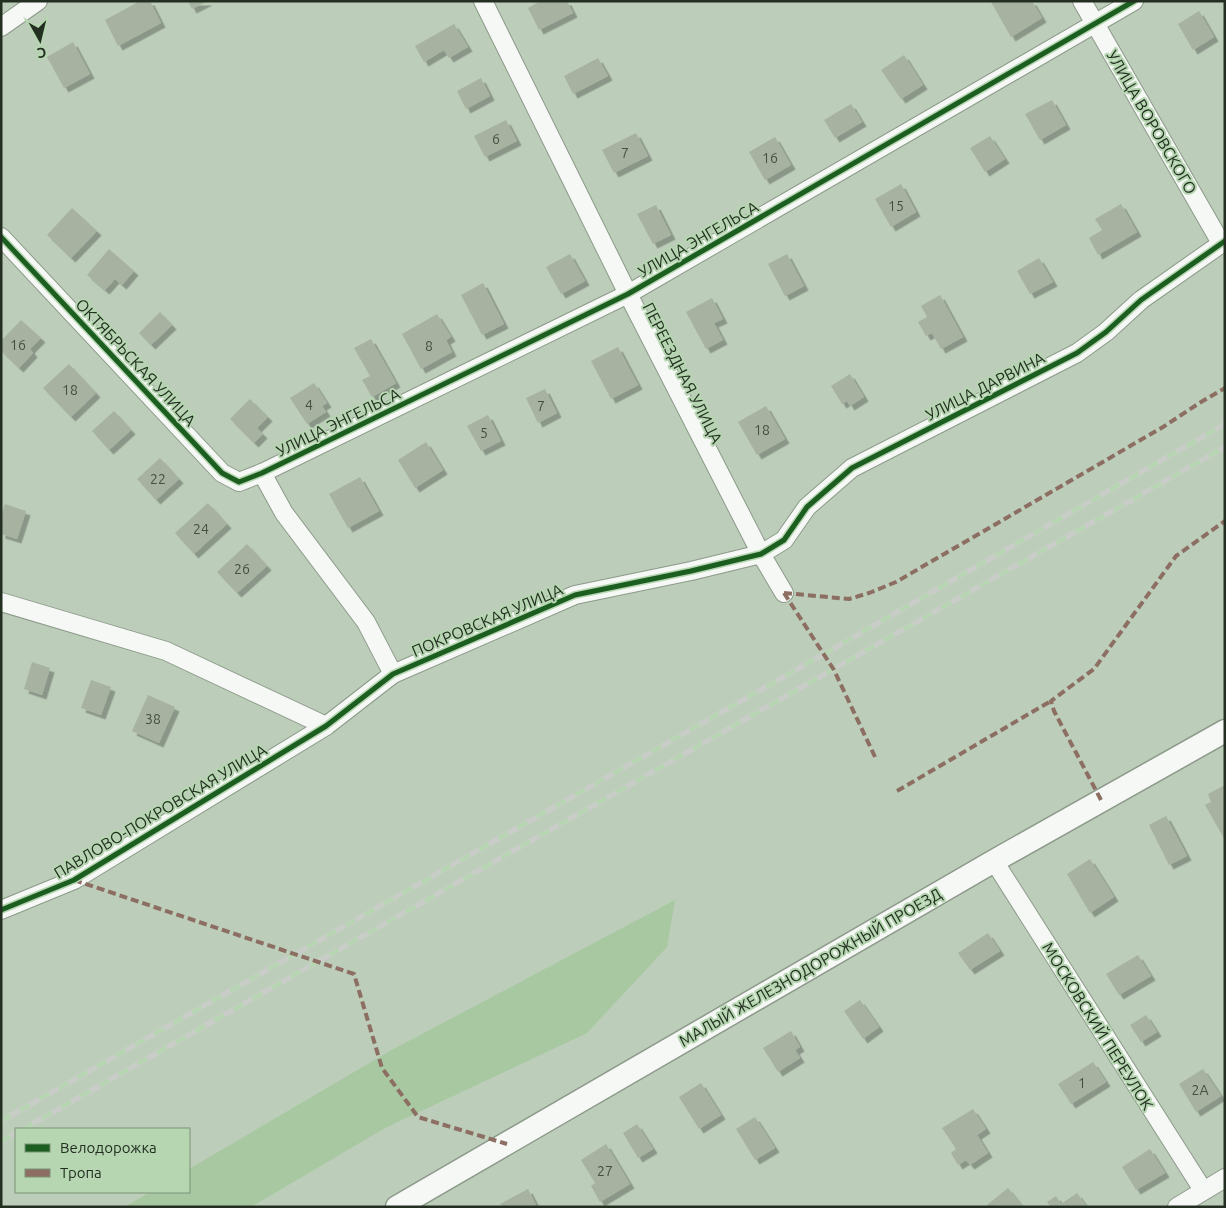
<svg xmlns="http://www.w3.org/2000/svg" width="1226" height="1208" font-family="Ubuntu,sans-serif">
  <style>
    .green { fill: #a7c8a1 }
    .building { fill: #a7b2a0; filter: url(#shadow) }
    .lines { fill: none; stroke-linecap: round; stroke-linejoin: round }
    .minor-casing { stroke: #8d9a8b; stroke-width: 20 }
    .tertiary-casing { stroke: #8d9a8b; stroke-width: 25 }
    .minor { stroke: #f5f8f4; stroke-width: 18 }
    .tertiary { stroke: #f5f8f4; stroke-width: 22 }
    .rail-casing { stroke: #c8cdc7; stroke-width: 5.5 }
    .rail { stroke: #b6d5b1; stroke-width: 4; stroke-dasharray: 11; stroke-linecap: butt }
    .quiet { stroke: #8d6e63; stroke-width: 4; stroke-dasharray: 8 4; stroke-linecap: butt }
    .cycleway-casing { stroke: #b6d5b1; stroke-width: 8 }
    .cycleway { stroke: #1b5e20; stroke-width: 5 }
    .labels { text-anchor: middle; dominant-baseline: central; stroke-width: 4; stroke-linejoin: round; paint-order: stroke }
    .number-label { font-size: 14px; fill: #445041 }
    .street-label { font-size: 16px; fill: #232f21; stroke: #b6d5b1 }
  </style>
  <defs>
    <filter id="shadow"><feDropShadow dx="4.5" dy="4.5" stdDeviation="0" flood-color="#0004"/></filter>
  </defs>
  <rect width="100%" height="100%" fill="#bccdb9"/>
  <path class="green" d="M675 900 667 947 587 1033 385 1128 251 1207H125L150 1192H189V1169L390 1051Z"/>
  <g class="building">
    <path d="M140 1H150L161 23 118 46 105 20Z"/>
    <path d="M188 1H208L192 9Z"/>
    <path d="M540 1H567L573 13 539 30 528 8Z"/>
    <path d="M993 1H1032L1042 18 1011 37 991 2Z"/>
    <path d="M1199 11 1214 37 1193 50 1178 24Z"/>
    <path d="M454 24 468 47 449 58 444 50 424 62 415 46Z"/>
    <path d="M73 42 90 74 64 88 47 57Z"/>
    <path d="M904 55 923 85 901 99 881 70Z"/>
    <path d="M598 58 608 76 573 94 564 76Z"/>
    <path d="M481 78 490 96 466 109 457 91Z"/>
    <path d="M1052 100 1066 125 1040 140 1025 114Z"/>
    <path d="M851 104 862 122 835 138 824 120Z"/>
    <path d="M506 120 517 141 485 157 474 136Z"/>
    <path d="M636 133 648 156 614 173 602 150Z"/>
    <path d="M990 136 1005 159 985 172 970 148Z"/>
    <path d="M775 137 791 165 765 180 749 152Z"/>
    <path d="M901 184 916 212 891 227 875 199Z"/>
    <path d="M1121 204 1137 232 1098 255 1089 238 1102 230 1095 219Z"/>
    <path d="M656 205 671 235 653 244 637 214Z"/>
    <path d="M72 208 97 231 71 258 47 235Z"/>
    <path d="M109 249 134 271 122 285 115 279 105 290 87 275Z"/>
    <path d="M570 254 585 281 561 294 546 267Z"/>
    <path d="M787 254 804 286 785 296 768 264Z"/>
    <path d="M1039 258 1053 282 1030 294 1017 271Z"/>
    <path d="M483 283 504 324 482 335 461 295Z"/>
    <path d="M940 295 963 337 941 349 932 333 926 336 918 322 927 317 921 306Z"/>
    <path d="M712 298 723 319 714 323 723 340 706 349 686 312Z"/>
    <path d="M160 312 172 325 151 345 139 333Z"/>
    <path d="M437 314 451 337 446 340 452 352 421 369 402 334Z"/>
    <path d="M21 320 41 338 30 349 33 353 19 368 1 351V341Z"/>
    <path d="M371 339 396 383 372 397 362 380 370 376 354 348Z"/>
    <path d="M618 347 638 385 611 399 591 361Z"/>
    <path d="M69 364 96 393 71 417 43 388Z"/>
    <path d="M850 374 864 397 850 406 847 401 842 404 831 386Z"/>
    <path d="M314 383 327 403 322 406 326 412 307 424 290 398Z"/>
    <path d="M545 389 557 413 538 423 526 398Z"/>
    <path d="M250 399 268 417 257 428 263 434 254 443 230 419Z"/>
    <path d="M766 406 785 439 757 455 738 422Z"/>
    <path d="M114 411 131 430 109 450 92 431Z"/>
    <path d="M488 415 501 441 481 451 467 426Z"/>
    <path d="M426 442 443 470 415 488 398 460Z"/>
    <path d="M160 458 179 479 156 500 137 479Z"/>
    <path d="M360 477 379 511 348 528 329 494Z"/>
    <path d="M208 503 227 524 194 554 175 533Z"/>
    <path d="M5 504 26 511 17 539 1 534V516Z"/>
    <path d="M247 544 267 566 237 593 217 572Z"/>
    <path d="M32 662 50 668 42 695 24 689Z"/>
    <path d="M91 680 111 687 101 715 81 708Z"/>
    <path d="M148 695 175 707 159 743 132 731Z"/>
    <path d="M1225 785V840L1205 805 1211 802 1208 794Z"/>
    <path d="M1166 816 1187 856 1169 865 1149 825Z"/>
    <path d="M1090 859 1114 897 1090 913 1067 874Z"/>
    <path d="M988 933 1000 951 970 970 958 953Z"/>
    <path d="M1138 955 1151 976 1119 995 1106 974Z"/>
    <path d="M860 1000 879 1027 863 1039 844 1011Z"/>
    <path d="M1146 1015 1157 1032 1141 1042 1130 1025Z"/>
    <path d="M791 1031 800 1047 795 1050 800 1058 778 1072 763 1048Z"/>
    <path d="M1093 1062 1106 1082 1071 1104 1058 1084Z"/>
    <path d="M1203 1069 1221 1096 1196 1112 1179 1084Z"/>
    <path d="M701 1083 721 1115 699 1129 679 1097Z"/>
    <path d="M973 1109 986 1129 977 1135 988 1153 970 1165 966 1160 958 1165 951 1153 956 1149 942 1128Z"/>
    <path d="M755 1117 775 1148 755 1160 736 1129Z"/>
    <path d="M637 1124 653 1149 638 1158 623 1133Z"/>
    <path d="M606 1144 630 1184 600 1202 591 1186 595 1183 581 1160Z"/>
    <path d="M1150 1149 1165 1173 1136 1190 1122 1167Z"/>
    <path d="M1008 1188 1023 1207H988L987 1205Z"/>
    <path d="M528 1189 537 1207H502L500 1204Z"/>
    <path d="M1077 1193 1087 1207H1051L1047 1202 1056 1196 1061 1204Z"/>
  </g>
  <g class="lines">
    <defs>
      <g id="minor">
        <path d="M483 1 628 294 761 554 784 593"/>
        <path d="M1082 1 1221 243"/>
        <path d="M1 27 38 1"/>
        <path d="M1 237 222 473 239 482 262 473 628 294 1134 1"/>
        <path d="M262 473 284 513 366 622 393 674"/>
        <path d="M1 602 166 651 326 726"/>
        <path d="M994 861 1203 1190"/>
        <path d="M1 910 74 880 326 726 393 674 575 595 691 571 761 554 784 540 807 507 852 468 1077 353 1106 332 1141 300 1225 241"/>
        <path d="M1177 1207 1225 1178"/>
      </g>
      <path id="tertiary" d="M397 1207 994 861 1225 731"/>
    </defs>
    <use href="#minor" class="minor-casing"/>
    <use href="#tertiary" class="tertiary-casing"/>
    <use href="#minor" class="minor"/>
    <use href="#tertiary" class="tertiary"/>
    <defs>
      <g id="rail">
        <path d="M1 1121 824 654 1225 424"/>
        <path d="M23 1129 1225 447"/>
        <path d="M1 1141 16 1133"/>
      </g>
    </defs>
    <use href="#rail" class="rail-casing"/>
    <use href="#rail" class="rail"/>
    <g class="quiet">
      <path d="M784 593 849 599 869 593 896 582 1163 427 1201 402 1225 388"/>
      <path d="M784 593 834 670 876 759"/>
      <path d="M897 791 1051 701"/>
      <path d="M1101 800 1054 711 1051 701 1094 669 1176 556 1225 521"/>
      <path d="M74 880 354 974 382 1068 418 1117 507 1144"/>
    </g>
    <defs>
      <g id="cycleway">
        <path d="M1 237 222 473 239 482 262 473 628 294 1134 1"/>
        <path d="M1 910 74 880 326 726 393 674 575 595 691 571 761 554 784 540 807 507 852 468 1077 353 1106 332 1141 300 1225 241"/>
      </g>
    </defs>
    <use href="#cycleway" class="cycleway-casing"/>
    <use href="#cycleway" class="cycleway"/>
  </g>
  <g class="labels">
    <g class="number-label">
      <text x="496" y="139">6</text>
      <text x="625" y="153">7</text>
      <text x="770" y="158">16</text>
      <text x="896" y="206">15</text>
      <text x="18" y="345">16</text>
      <text x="429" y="346">8</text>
      <text x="70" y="390">18</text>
      <text x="309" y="405">4</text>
      <text x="541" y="406">7</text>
      <text x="762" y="430">18</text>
      <text x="484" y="433">5</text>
      <text x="158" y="479">22</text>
      <text x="201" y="529">24</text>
      <text x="242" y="569">26</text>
      <text x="153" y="719">38</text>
      <text x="1082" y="1083">1</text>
      <text x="1200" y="1090">2А</text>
      <text x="605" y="1171">27</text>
    </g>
    <g class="street-label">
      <text transform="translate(1152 122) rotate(60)">УЛИЦА ВОРОВСКОГО</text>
      <text transform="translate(698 239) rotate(-30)">УЛИЦА ЭНГЕЛЬСА</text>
      <text transform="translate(136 362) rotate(47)">ОКТЯБРЬСКАЯ УЛИЦА</text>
      <text transform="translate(683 373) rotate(63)">ПЕРЕЕЗДНАЯ УЛИЦА</text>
      <text transform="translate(985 386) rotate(-27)">УЛИЦА ДАРВИНА</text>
      <text transform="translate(338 422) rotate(-26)">УЛИЦА ЭНГЕЛЬСА</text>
      <text transform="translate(487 620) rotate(-23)">ПОКРОВСКАЯ УЛИЦА</text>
      <text transform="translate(160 811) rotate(-31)">ПАВЛОВО-ПОКРОВСКАЯ УЛИЦА</text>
      <text transform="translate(810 967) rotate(-30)">МАЛЫЙ ЖЕЛЕЗНОДОРОЖНЫЙ ПРОЕЗД</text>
      <text transform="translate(1098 1026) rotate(58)">МОСКОВСКИЙ ПЕРЕУЛОК</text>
    </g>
  </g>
  <rect width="1226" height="1208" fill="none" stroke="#232f21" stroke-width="5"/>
  <rect x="15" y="1128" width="175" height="65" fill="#b6d5b1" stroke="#7b9377"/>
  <rect x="25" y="1144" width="25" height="8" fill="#1b5e20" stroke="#7b9377"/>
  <text x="60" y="1153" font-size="15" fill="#232f21">Велодорожка</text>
  <rect x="25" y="1169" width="25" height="8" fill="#8d6e63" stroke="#7b9377"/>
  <text x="60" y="1178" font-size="15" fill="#232f21">Тропа</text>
  <g transform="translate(40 40) rotate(172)" stroke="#b6d5b1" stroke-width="4" paint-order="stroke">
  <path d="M0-4L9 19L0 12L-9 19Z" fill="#232f21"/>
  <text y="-8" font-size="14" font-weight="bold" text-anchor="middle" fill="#232f21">С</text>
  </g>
</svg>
